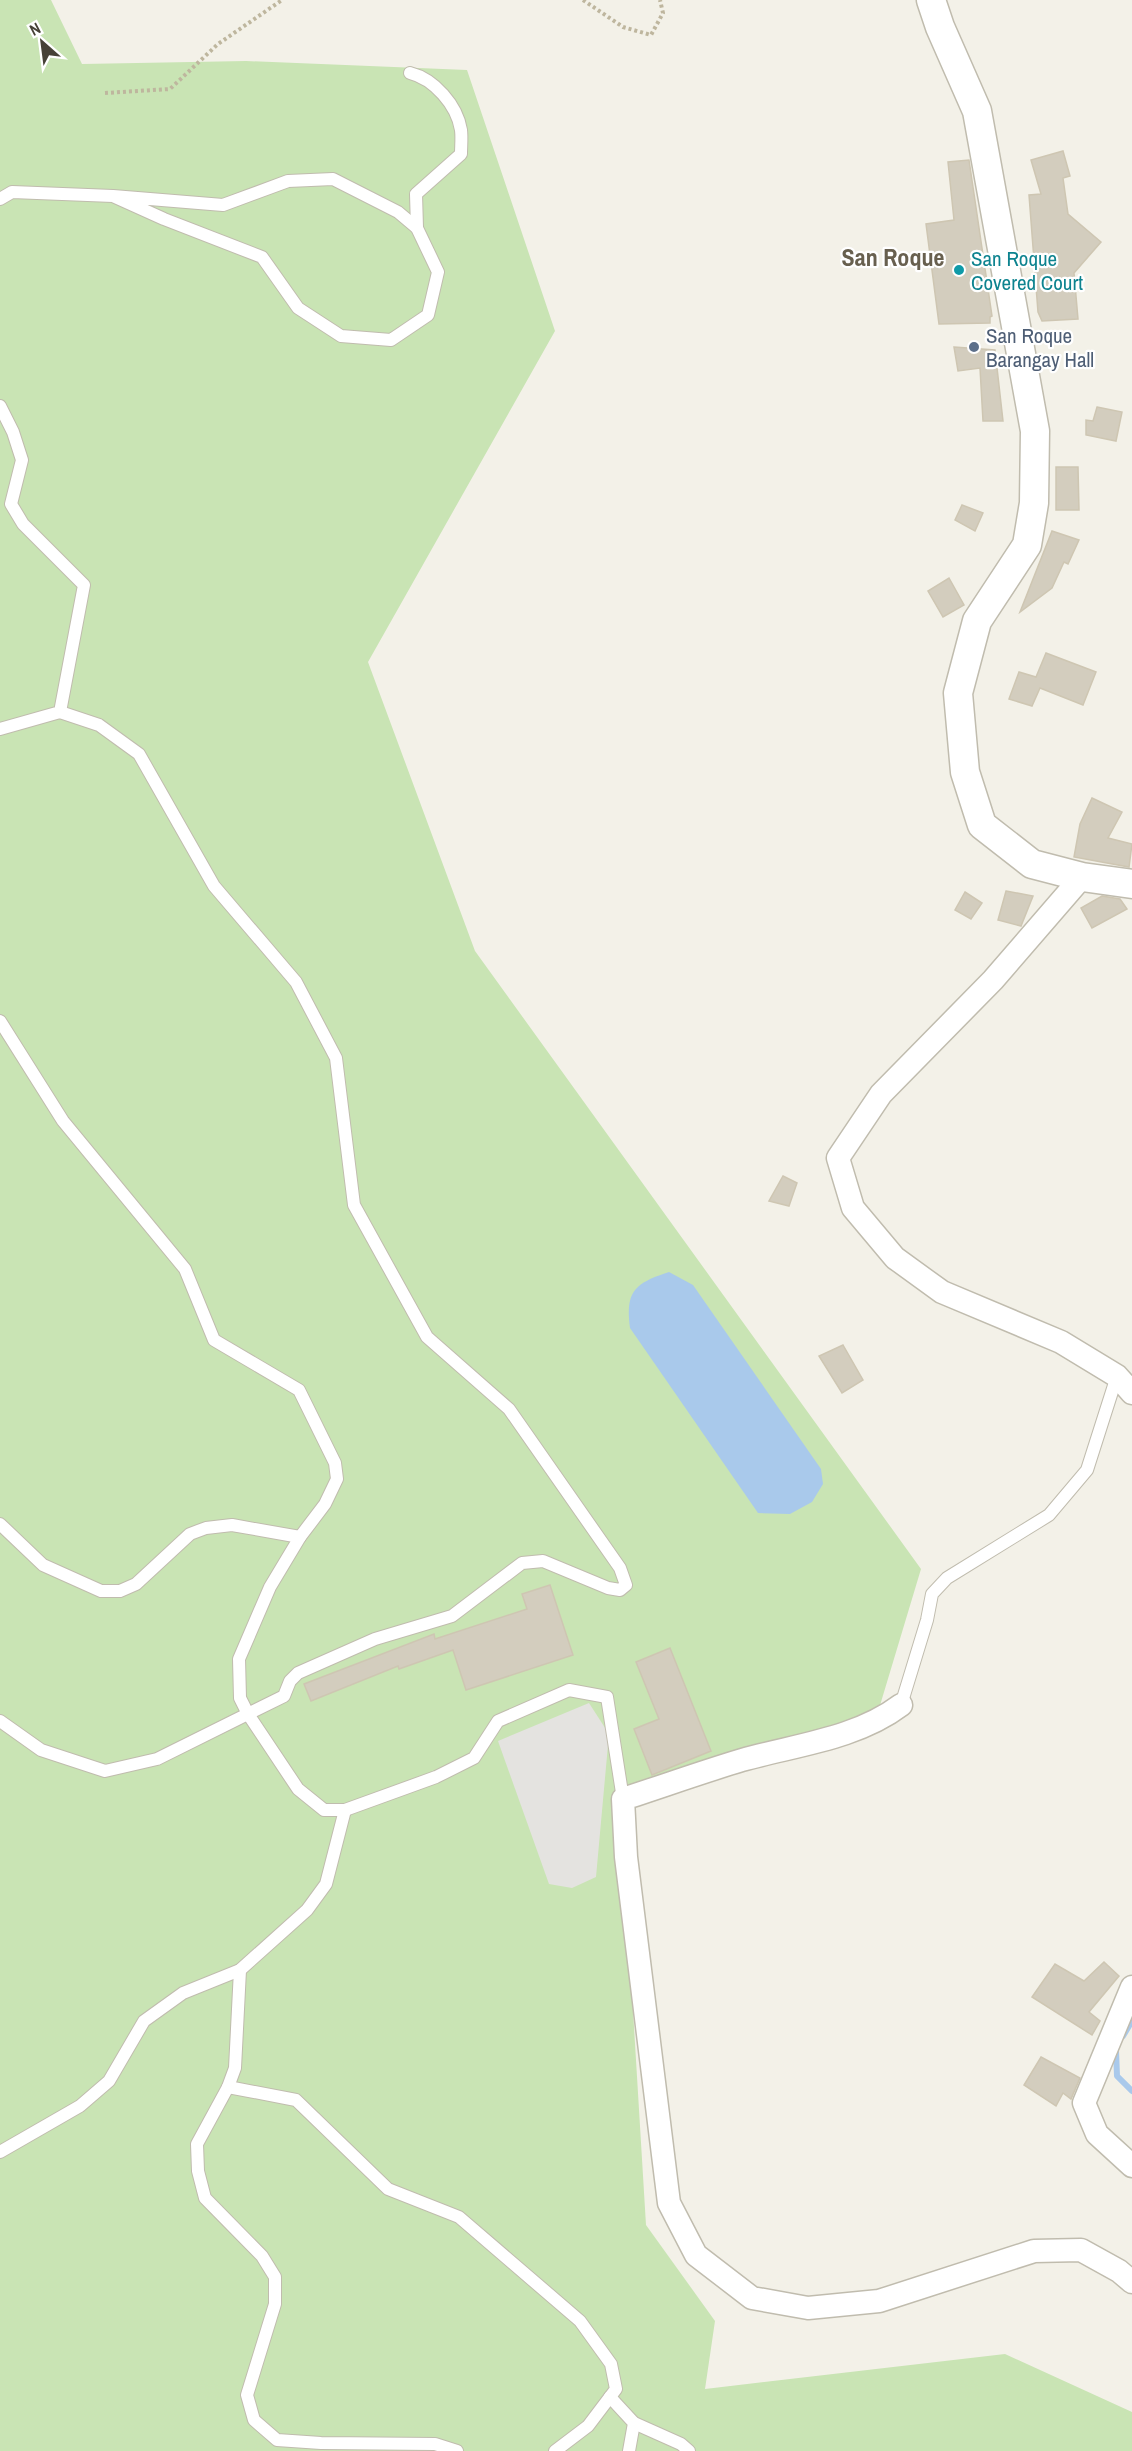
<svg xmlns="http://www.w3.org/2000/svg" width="1132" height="2451" font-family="'Archivo Narrow',sans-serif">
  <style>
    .green { fill: #c9e4b4 }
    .parking { fill: #e4e3e0 }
    .water { fill: #a9c9eb }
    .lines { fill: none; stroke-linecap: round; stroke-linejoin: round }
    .stream { stroke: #a9c9eb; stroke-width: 6 }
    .building { fill: #d3cdbe; stroke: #cec6b2; stroke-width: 1.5 }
    .service-casing { stroke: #c0bcae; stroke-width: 14 }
    .minor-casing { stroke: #c0bcae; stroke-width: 25 }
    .tertiary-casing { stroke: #c0bcae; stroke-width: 31 }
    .path { stroke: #beb69e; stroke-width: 4; stroke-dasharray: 3 3; stroke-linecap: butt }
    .service { stroke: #fff; stroke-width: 12 }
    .minor { stroke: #fff; stroke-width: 22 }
    .tertiary { stroke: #fff; stroke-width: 28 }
    .culture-dot { fill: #0f9aa8; stroke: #fff; stroke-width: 2 }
    .service-dot { fill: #5c6f8a; stroke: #fff; stroke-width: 2 }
    .labels { text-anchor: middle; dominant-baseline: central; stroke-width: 4.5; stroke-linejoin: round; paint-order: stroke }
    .culture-label { font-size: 21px; fill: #0d838f; stroke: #fff; text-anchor: start }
    .service-label { font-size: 21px; fill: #4e5e75; stroke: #fff; text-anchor: start }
    .quarter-label { font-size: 24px; font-weight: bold; fill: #68604f; stroke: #fff }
  </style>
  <rect width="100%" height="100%" fill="#f3f1e8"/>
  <path class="green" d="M0 0H51L82 64 246 61 467 70 555 331 368 662 475 951 921 1569 878 1712 620 1796 646 2225 715 2321 705 2389 1005 2354 1132 2412V2451H0Z"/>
  <path class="parking" d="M589 1703 609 1734 596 1877 572 1888 549 1884 498 1741Z"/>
  <path class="water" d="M669 1272 693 1285 821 1469 823 1484 812 1502 790 1514 758 1513 630 1328C625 1291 635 1283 669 1272Z"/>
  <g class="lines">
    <g class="stream">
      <path d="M1123 2036 1132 2021"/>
      <path d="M1116 2050 1117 2076 1132 2091"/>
    </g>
  </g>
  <g class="building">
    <path d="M1063 151 1070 176 1063 178 1068 214 1101 242 1074 273 1078 319 1042 321 1038 312 1029 195 1041 194 1031 160Z"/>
    <path d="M969 160 992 316 990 317V323L939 324 926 224 954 220 948 162Z"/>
    <path d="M954 347 995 350 1003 421H983L980 368 958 371Z"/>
    <path d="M1097 407 1122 412 1116 441 1086 435V420L1093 421Z"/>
    <path d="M1056 467H1078L1079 510H1056Z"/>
    <path d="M962 505 983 513 975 531 955 520Z"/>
    <path d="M1052 531 1079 540 1068 564 1064 562 1052 588 1020 612Z"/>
    <path d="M949 578 964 605 943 617 928 591Z"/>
    <path d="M1046 653 1096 672 1083 705 1040 688 1032 706 1009 699 1019 672 1036 677Z"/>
    <path d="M1092 798 1122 812 1108 838 1132 844 1129 867 1074 857 1080 824Z"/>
    <path d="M1006 891 1033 896 1021 926 998 920Z"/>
    <path d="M965 892 982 903 971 919 955 910Z"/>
    <path d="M1102 896 1120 899 1127 909 1092 928 1081 908Z"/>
    <path d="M783 1176 797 1183 789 1206 769 1201Z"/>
    <path d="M843 1345 863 1380 842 1393 819 1356Z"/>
    <path d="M550 1585 573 1655 466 1690 453 1650 399 1669 398 1666 311 1701 304 1684 434 1634 435 1639 527 1609 522 1594Z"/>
    <path d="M670 1648 711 1751 652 1775 634 1729 659 1719 636 1662Z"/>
    <path d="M1104 1962 1119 1976 1089 2012 1100 2021 1092 2035 1032 1997 1055 1964 1084 1981Z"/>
    <path d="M1041 2057 1080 2078 1071 2099 1063 2093 1056 2106 1024 2085Z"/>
  </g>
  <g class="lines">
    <defs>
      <g id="service">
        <path d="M410 73C434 79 457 105 461 130 462 138 461 146 461 154L416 194 417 228"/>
        <path d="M0 199 12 192 113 196 223 205 288 181 333 179 398 212 417 228 438 272 428 315 391 340 341 336 298 308 262 257 164 219 113 196"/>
        <path d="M0 406 13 432 22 460 11 504 23 524 84 585 60 712 0 729"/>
        <path d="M0 1021 63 1121 185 1269 214 1340 299 1390 335 1463 337 1479 325 1504 300 1537 270 1587 239 1659 240 1698 248 1714 298 1789 324 1810H345L436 1777 474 1758 498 1721 569 1690 607 1697 623 1799"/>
        <path d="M0 1524 43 1565 101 1591H120L136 1584 190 1534 206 1528 232 1525 300 1537"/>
        <path d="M901 1705 927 1620 932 1594 947 1578 1049 1515 1087 1470 1117 1376"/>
        <path d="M0 1721 41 1750 105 1771 157 1759 284 1696 290 1681 298 1673 375 1639 452 1616 522 1563 543 1561 608 1588 620 1590 626 1585 620 1568 509 1409 427 1337 354 1205 336 1058 296 982 214 886 139 754 99 725 60 712"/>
        <path d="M240 1970 235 2068 228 2087 197 2144 198 2171 205 2198 262 2256 275 2277V2304L247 2395 254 2420 277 2440 321 2443 435 2444 457 2451"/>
        <path d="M228 2087 296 2100 388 2189 459 2217 580 2321 611 2364 616 2389 588 2426 555 2451"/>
        <path d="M0 2152 80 2106 109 2081 144 2021 183 1993 240 1970 307 1910 326 1884 345 1810"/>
        <path d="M610 2397 634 2423 629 2451"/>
        <path d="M634 2423 681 2444 689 2451"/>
      </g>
      <g id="minor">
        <path d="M1082 877 993 980 881 1094 838 1158 853 1208 895 1258 942 1292 1061 1342 1117 1376 1132 1393"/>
        <path d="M901 1705C856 1739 795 1745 742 1760 702 1772 663 1786 623 1799L626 1857 669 2203 696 2255 752 2298 808 2308 879 2301 1034 2251 1081 2250 1119 2271 1132 2282"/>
        <path d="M1132 1987 1084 2103 1097 2134 1132 2166"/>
      </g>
      <path id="tertiary" d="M931 0 940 27 977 111 1035 431 1034 503 1027 545 977 621 958 693 965 772 982 825 1032 864 1082 877 1132 884"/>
    </defs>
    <use href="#service" class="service-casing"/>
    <use href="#minor" class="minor-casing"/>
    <use href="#tertiary" class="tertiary-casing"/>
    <g class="path">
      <path d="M583 0 623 27 651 35 663 13 660 0"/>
      <path d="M105 93 170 89 218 44 282 0"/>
    </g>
    <use href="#service" class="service"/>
    <use href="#minor" class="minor"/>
    <use href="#tertiary" class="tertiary"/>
  </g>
  <circle class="culture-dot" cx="959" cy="270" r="6"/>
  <circle class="service-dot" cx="974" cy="347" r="6"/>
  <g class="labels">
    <g class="culture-label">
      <text x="971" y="258">San Roque<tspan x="971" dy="24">Covered Court</tspan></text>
    </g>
    <g class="service-label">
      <text x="986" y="335">San Roque<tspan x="986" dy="24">Barangay Hall</tspan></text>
    </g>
    <g class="quarter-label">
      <text x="893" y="257">San Roque</text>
    </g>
  </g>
  <g transform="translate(42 42) rotate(332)" stroke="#ffffff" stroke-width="4.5" paint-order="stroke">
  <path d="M0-4.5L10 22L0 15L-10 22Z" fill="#464137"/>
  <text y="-9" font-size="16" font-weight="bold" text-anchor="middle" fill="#464137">N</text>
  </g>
</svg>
